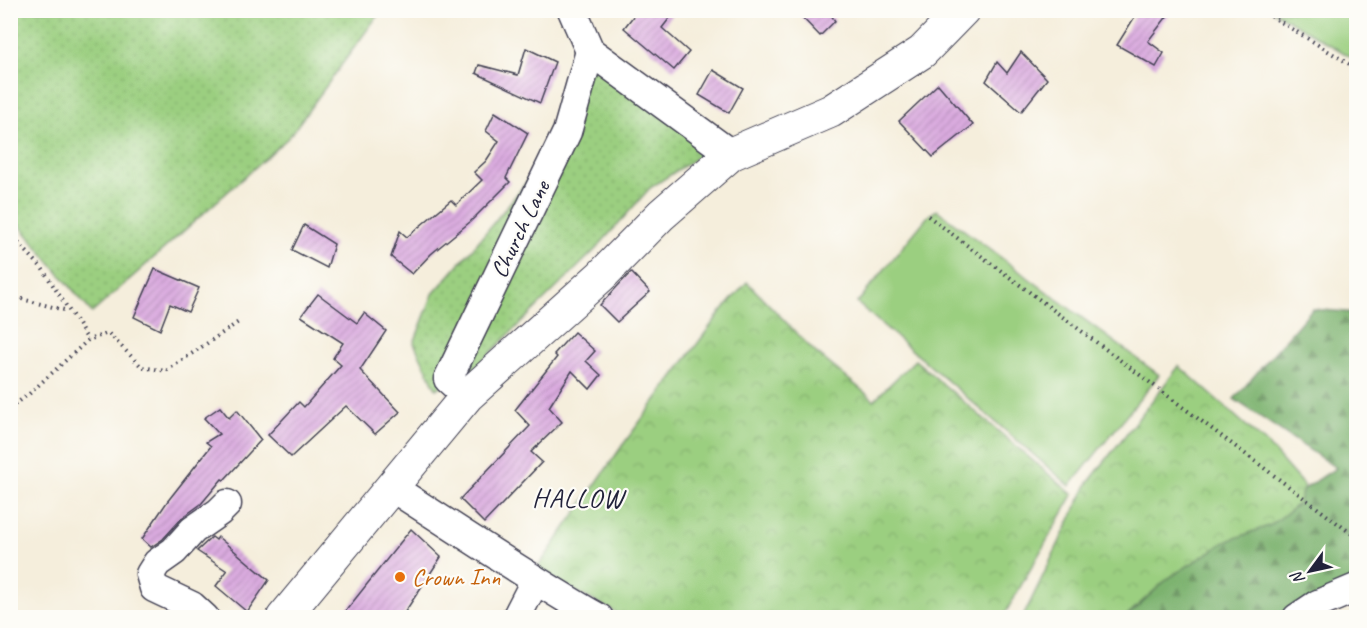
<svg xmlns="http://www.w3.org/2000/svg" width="1367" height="628" font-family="Caveat,sans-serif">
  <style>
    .grass { fill: url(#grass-dots); stroke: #5e785e; stroke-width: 1.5 }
    .forest { fill: url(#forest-firs); stroke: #4f6a54; stroke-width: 1.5 }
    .park { fill: url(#park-crowns); stroke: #5e785e; stroke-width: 1.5 }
    .garden { fill: #9bcf80; stroke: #5e785e; stroke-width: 1.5 }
    .building { fill: url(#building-hatch) }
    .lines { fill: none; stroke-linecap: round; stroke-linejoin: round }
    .minor-casing { stroke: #424153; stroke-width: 31 }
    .major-casing { stroke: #424153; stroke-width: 35 }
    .path { stroke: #424153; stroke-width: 4; stroke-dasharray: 1.5 4.5; stroke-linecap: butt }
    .minor { stroke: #fff; stroke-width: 28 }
    .major { stroke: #fff; stroke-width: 33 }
    .food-dot { fill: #e8710a; stroke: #fdfcf7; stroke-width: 2 }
    .labels { text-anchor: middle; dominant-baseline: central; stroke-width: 4.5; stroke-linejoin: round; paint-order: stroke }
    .street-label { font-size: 24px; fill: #22223b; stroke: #fdfcf7 }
    .food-label { font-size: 24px; fill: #c56008; stroke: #fdfcf7; text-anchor: start }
    .quarter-label { font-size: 27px; letter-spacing: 1.5px; fill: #22223b; stroke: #fdfcf7 }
  </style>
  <defs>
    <pattern id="grass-dots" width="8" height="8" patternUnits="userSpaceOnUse" patternTransform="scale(1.5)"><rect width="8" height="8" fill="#9bcf80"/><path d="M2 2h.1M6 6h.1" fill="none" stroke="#85b170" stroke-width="1.8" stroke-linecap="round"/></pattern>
    <pattern id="forest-firs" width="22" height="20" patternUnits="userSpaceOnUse" patternTransform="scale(1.5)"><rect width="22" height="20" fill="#7cb26e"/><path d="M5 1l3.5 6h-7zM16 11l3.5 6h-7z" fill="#65905c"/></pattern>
    <pattern id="park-crowns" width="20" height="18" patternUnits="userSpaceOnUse" patternTransform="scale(1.5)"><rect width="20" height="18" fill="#9bcf80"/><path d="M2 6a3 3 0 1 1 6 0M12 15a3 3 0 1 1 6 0" fill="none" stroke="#85b170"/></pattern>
    <pattern id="building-hatch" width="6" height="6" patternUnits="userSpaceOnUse" patternTransform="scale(1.5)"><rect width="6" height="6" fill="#daabdf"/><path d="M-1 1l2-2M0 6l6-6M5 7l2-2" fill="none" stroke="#bb93c0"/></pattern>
  </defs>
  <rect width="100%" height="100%" fill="#fdfcf7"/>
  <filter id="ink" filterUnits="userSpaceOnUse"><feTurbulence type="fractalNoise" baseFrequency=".0167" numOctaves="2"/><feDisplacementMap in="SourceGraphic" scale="12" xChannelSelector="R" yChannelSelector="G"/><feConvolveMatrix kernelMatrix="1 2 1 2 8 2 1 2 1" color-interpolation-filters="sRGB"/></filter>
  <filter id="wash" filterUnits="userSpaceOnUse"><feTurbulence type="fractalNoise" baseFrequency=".008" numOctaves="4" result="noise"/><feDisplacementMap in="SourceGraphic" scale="24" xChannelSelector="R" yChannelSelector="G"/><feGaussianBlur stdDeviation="1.35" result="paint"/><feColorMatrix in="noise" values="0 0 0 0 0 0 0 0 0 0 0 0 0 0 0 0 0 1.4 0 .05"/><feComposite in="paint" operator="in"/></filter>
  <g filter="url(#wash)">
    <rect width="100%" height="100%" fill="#f5eedc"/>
    <g class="grass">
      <path d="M10 11 11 10 381 11 289 137 92 313 11 215Z"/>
      <path d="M590 51 710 149 650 188 594 251 474 369 436 389 414 343 433 294 474 247 567 132Z"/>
    </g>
    <path class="forest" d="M1312 309 1356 313V587L1286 617 1125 618 1167 579 1336 468 1234 399Z"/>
    <g class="park">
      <path d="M747 282 814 351 874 400 915 360 1073 495 1003 617H624L536 570 622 446 720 313Z"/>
      <path d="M1179 366 1268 445 1304 486 1298 504 1271 525 1225 542 1167 579 1125 617H1023L1088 483Z"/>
    </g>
    <g class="garden">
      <path d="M1273 11H1356V60Z"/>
      <path d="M937 210 1159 375 1070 486 857 303 928 216Z"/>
    </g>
    <g id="blocks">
      <g class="building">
        <path d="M638 10H676L662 28 689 52 674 70 624 28Z"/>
        <path d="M795 10H828L835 21 820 36Z"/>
        <path d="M1139 10H1172L1148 41 1164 53 1156 67 1117 45Z"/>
        <path d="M526 48 555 62 540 103 476 73 479 65 518 75Z"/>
        <path d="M1021 52 1047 79 1021 112 986 81 997 62 1007 73Z"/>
        <path d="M713 70 743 88 729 113 699 95Z"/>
        <path d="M938 84 973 125 933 157 899 121Z"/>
        <path d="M495 112 528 133 506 178 510 182 470 222 431 254 412 274 391 257 400 231 407 237 451 200 456 205 482 180 474 172 486 161 499 141 486 131Z"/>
        <path d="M304 225 334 244 327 268 292 250Z"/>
        <path d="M155 269 199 288 188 312 170 304 160 330 134 317Z"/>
        <path d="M631 272 650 292 617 322 600 305Z"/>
        <path d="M318 294 357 323 364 313 386 331 360 370 400 412 375 434 346 406 291 457 268 435 299 402 304 407 341 365 333 358 343 343 301 316Z"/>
        <path d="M574 332 595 351 586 361 601 375 590 389 572 371 549 407 562 422 531 452 542 462 484 523 460 499 530 426 515 410 557 357 554 354Z"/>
        <path d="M220 407 229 418 237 410 261 440 224 480 222 479 201 504 183 517 163 539 151 547 142 539 167 502 211 446 206 442 219 434 204 418Z"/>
        <path d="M411 529 441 557 401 618H340Z"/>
        <path d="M212 537 216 540 218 537 269 580 247 612 216 586 227 571 197 551Z"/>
      </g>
    </g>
  </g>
  <g filter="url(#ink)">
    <use href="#blocks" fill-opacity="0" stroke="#424153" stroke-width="1.5"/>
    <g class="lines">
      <defs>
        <g id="minor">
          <path d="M572 10 590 51 731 154"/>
          <path d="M467 396 448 379 567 132 590 51"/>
          <path d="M391 487C460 531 527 577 599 618"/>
          <path d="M205 618 192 606 154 588 150 574 157 563 174 551 193 530 219 512 227 504"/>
          <path d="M516 618 535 581"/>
          <path d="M1297 618 1318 604 1356 588"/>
        </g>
        <path id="major" d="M283 618 467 396 601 276 661 215 731 154 831 111 922 52 963 10"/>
      </defs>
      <use href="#minor" class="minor-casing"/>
      <use href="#major" class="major-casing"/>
      <g class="path">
        <path d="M1261 10 1356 68"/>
        <path d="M928 216 1356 537"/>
        <path d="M10 234 42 268 88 340"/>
        <path d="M10 296 68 311"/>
        <path d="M10 408 29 394 88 340 108 333 142 367 166 371 240 321"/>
      </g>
      <use href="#minor" class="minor"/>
      <use href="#major" class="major"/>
    </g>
  </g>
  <circle class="food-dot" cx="400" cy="577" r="6"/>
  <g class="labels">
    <g class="street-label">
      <text transform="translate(520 229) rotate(-64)">Church Lane</text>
    </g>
    <g class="food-label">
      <text x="412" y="577">Crown Inn</text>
    </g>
    <g class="quarter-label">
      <text x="578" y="498">HALLOW</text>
    </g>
  </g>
  <rect width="1367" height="628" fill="none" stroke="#fdfcf7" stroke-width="36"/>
  <g transform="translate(1310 571) rotate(237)" stroke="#fdfcf7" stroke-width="4.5" paint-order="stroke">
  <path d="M0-4.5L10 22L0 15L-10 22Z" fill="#22223b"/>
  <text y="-9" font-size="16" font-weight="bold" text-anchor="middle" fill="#22223b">N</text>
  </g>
</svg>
